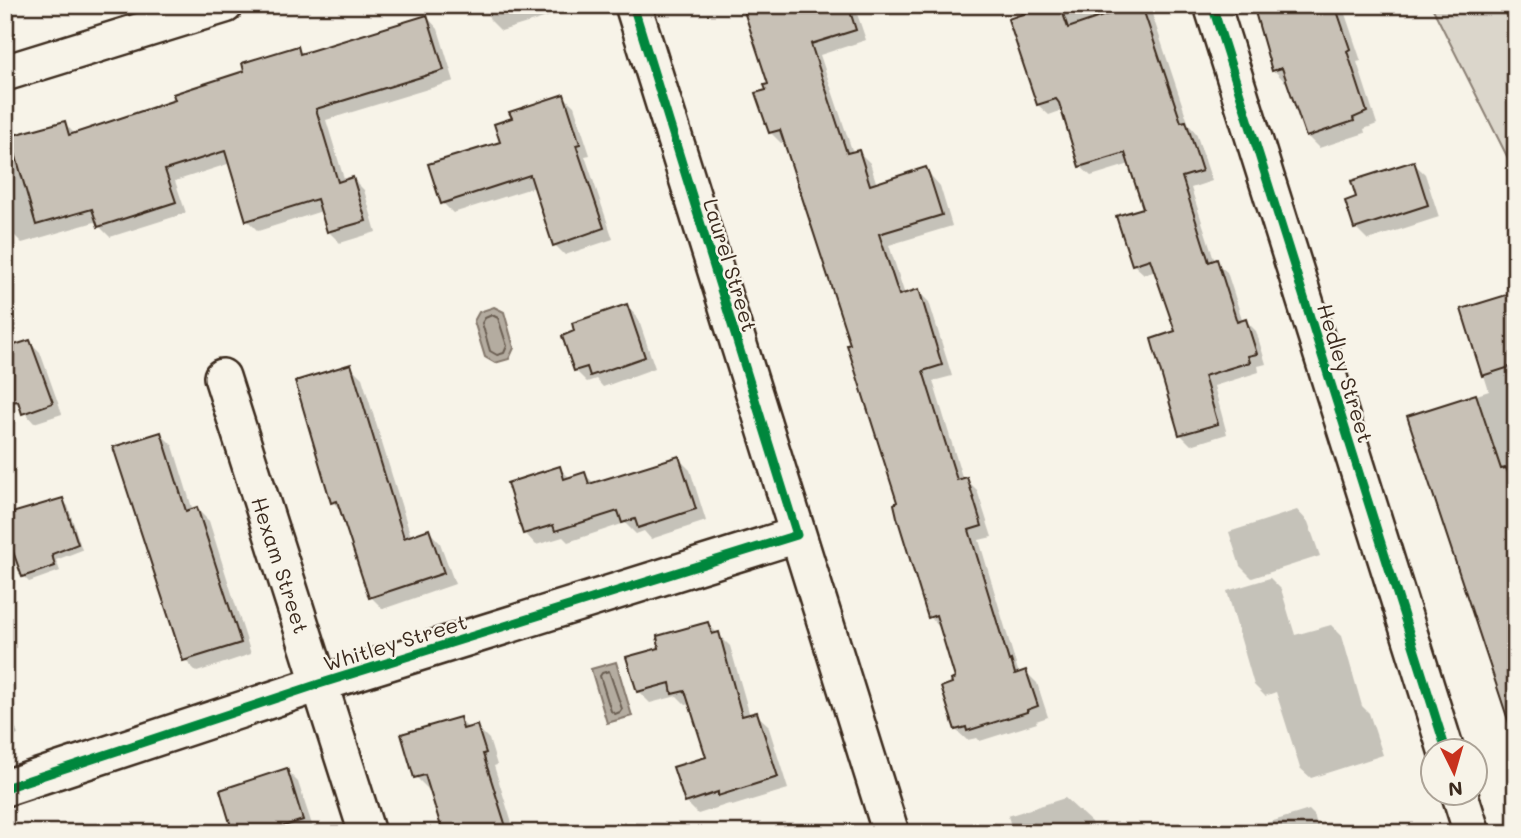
<svg xmlns="http://www.w3.org/2000/svg" width="1521" height="838" font-family="Mali,sans-serif">
  <style>
    .green { fill: #dbd6cb; stroke: #8b8074; stroke-width: 2 }
    .water { fill: #b4aca0; stroke: #84786c; stroke-width: 2 }
    .shadow { fill: #0003 }
    .lines { fill: none; stroke-linecap: round; stroke-linejoin: round }
    .shore { stroke: #6b5e52; stroke-width: 2 }
    .building { fill: #c8c1b6; stroke: #3b2a1e; stroke-width: 2 }
    .street-casing { stroke: #3b2a1e; stroke-width: 40 }
    .street { stroke: #f7f3e8; stroke-width: 35 }
    .cycleway-casing { stroke: #f7f3e8; stroke-width: 13 }
    .cycleway { stroke: #00873e; stroke-width: 9 }
    .labels { text-anchor: middle; dominant-baseline: central; stroke-width: 5; stroke-linejoin: round; paint-order: stroke }
    .street-label { font-size: 21px; fill: #3b2a1e; stroke: #f7f3e8 }
  </style>
  <rect width="100%" height="100%" fill="#f7f3e8"/>
  <filter id="ink" filterUnits="userSpaceOnUse"><feTurbulence type="fractalNoise" baseFrequency=".0143" numOctaves="2"/><feDisplacementMap in="SourceGraphic" scale="14" xChannelSelector="R" yChannelSelector="G"/><feConvolveMatrix kernelMatrix="1 2 1 2 8 2 1 2 1" color-interpolation-filters="sRGB"/></filter>
  <g filter="url(#ink)">
    <path class="green" d="M1431 5H1516V174Z"/>
    <g class="water">
      <path d="M494 307 504 312 514 348 509 359 495 363 485 357 474 321 479 312Z"/>
      <path d="M616 662 632 716 607 723 591 669Z"/>
    </g>
    <g class="shadow">
      <path d="M68 5H87L73 10Z"/>
      <path d="M485 5H568L570 10 501 31 490 20Z"/>
      <path d="M744 5H854L866 40 820 55 853 153 859 152 870 163 877 185 925 169 940 186 952 226 889 245 905 295 918 291 929 302 952 376 933 381 963 480 966 479 977 490 992 537 979 540 1018 671 1021 674 1026 672 1037 683 1048 717 1036 721 1037 723 980 741 977 738 967 740 956 730 954 684 957 680 940 628 930 617 899 503 852 345 786 142 781 143 770 132 768 91 770 85Z"/>
      <path d="M1029 5H1149L1189 125 1196 133 1212 181 1191 188 1215 262 1227 272 1243 322 1246 321 1256 331 1266 364 1258 366 1259 372 1214 386 1227 434 1191 445 1180 434 1177 332 1156 270 1144 274 1133 264 1145 209 1130 164 1091 176 1080 166 1063 110 1049 115 1038 105Z"/>
      <path d="M1255 5H1342L1361 61 1357 62 1377 124 1364 129 1365 133 1319 148 1307 136 1289 81 1285 82 1274 70Z"/>
      <path d="M427 17 438 29 454 81 326 120 345 182 353 179 364 190 376 232 340 243 329 232 322 211 258 231 247 220 231 163 175 181 186 213 110 237 99 226 98 221 22 243 11 232 5 213V140L64 123 76 135 177 101 247 73 297 48 304 55Z"/>
      <path d="M563 96 574 106 590 155 585 156 613 239 565 255 555 245 535 187 453 213 443 203 502 143Z"/>
      <path d="M1413 163 1425 174 1439 217 1368 240 1356 228 1358 198Z"/>
      <path d="M1516 293V741L1410 417 1489 391 1463 310Z"/>
      <path d="M627 306 638 318 655 368 603 387 596 379 587 382 575 370Z"/>
      <path d="M30 342 40 352 62 414 34 423 11 397 5 399V350Z"/>
      <path d="M350 366 362 378 411 537 429 531 440 543 455 584 383 609 371 597 343 513 333 502 297 382Z"/>
      <path d="M161 434 173 446 193 511 197 509 209 521 251 654 197 672 185 660Z"/>
      <path d="M678 458 690 470 706 521 651 539 644 531 636 534 625 523 568 542 563 537 536 545 525 533 559 468 570 478 584 474 595 484Z"/>
      <path d="M62 500 68 506 82 550 56 560 60 571 29 582 23 576Z"/>
      <path d="M1297 510 1308 522 1320 556 1252 578 1240 566 1229 532Z"/>
      <path d="M1270 578 1281 589 1295 635 1331 625 1342 636 1362 706 1369 713 1383 755 1311 778 1300 768 1276 692 1265 696 1254 685 1227 591Z"/>
      <path d="M708 624 730 646 750 716 756 714 768 725 788 789 732 806 729 804 698 814 686 802 708 758 691 704 686 705 677 696 650 703 638 691 662 649Z"/>
      <path d="M5 697 18 735 5 739Z"/>
      <path d="M459 719 469 729 477 727 489 739 497 765 494 766 515 833H445L431 788 428 789 416 777Z"/>
      <path d="M286 770 298 782 314 831 235 833Z"/>
      <path d="M1065 798 1091 822 1094 833H1013L1008 816Z"/>
      <path d="M1309 810 1314 815 1320 833H1252L1251 828Z"/>
    </g>
    <g class="lines">
      <g class="shore">
        <path d="M492 315 498 318 507 346 504 353 497 355 490 351 482 323 485 318Z"/>
        <path d="M609 671 622 709 620 712 615 714 611 711 600 676 602 673Z"/>
      </g>
    </g>
    <g class="building">
      <path d="M742 5H848L856 30 811 44 847 153 859 150 870 185 926 167 929 174 942 215 879 234 899 295 919 289 942 365 923 371 957 480 967 477 982 526 969 530 1009 661 1011 660 1015 674 1026 670 1038 706 1027 710V712L967 731 966 727 955 730 941 687 952 683 951 680 955 678 936 615 928 618 897 517 894 504 897 502 847 345 850 344 780 130 769 133 755 93 766 90 764 85 768 84Z"/>
      <path d="M1048 5H1060L1068 28 1132 6 1133 9 1142 6 1181 122 1186 121 1202 171 1182 177 1209 262 1217 259 1237 322 1246 319 1257 354 1248 356 1250 362 1204 376 1218 424 1179 435 1151 339 1175 331 1150 259 1132 265 1116 216 1143 208 1125 153 1079 167 1059 103 1056 99 1037 105 1008 19Z"/>
      <path d="M1253 5H1335L1350 49 1347 51 1367 112 1353 118 1354 121 1306 137 1282 68 1272 71Z"/>
      <path d="M427 15 444 70 316 109 338 182 353 177 366 221 327 232 317 199 246 221 225 151 165 170 176 202 98 227 92 209 36 225 10 136 65 121 69 135 175 100 173 94 244 71 242 63 298 46 300 54Z"/>
      <path d="M564 94 580 144 576 145 604 228 553 246 530 175 441 204 428 164 500 142 494 124 512 118 509 112Z"/>
      <path d="M1414 161 1428 205 1354 229 1345 201 1356 197 1351 181Z"/>
      <path d="M1516 292V365L1482 376 1461 309Z"/>
      <path d="M627 304 645 357 590 376 587 367 574 371 562 336 574 331 572 323Z"/>
      <path d="M30 340 53 403 22 414 18 401 12 402 5 385V348Z"/>
      <path d="M351 364 404 538 429 529 444 573 369 598 337 501 331 503 295 381Z"/>
      <path d="M1476 394 1501 469 1506 468 1510 476 1516 474V722L1509 723 1407 416Z"/>
      <path d="M161 432 186 511 197 507 241 643 183 661 113 447Z"/>
      <path d="M679 456 696 509 638 528 635 519 622 523 618 511 555 531 553 525 523 534 507 483 560 466 564 479 585 472 589 484Z"/>
      <path d="M63 498 78 544 52 554 55 566 22 577 5 529V515Z"/>
      <path d="M708 622 712 634 719 632 742 716 757 712 778 777 718 796V792L685 803 673 767 706 757 685 691 672 694 670 683 637 692 626 657 659 648 657 636Z"/>
      <path d="M460 717 463 729 477 725 486 753 483 754 508 833H443L425 775 414 778 401 734Z"/>
      <path d="M287 768 303 820 262 833H233L220 790Z"/>
    </g>
    <g class="lines">
      <defs>
        <g id="street">
          <path d="M633 5 891 833"/>
          <path d="M1212 5 1446 750"/>
          <path d="M5 73 225 5"/>
          <path d="M222 377 367 833"/>
          <path d="M5 788 319 684 797 535"/>
          <path d="M1459 792 1472 833"/>
        </g>
      </defs>
      <use href="#street" class="street-casing"/>
      <use href="#street" class="street"/>
      <defs>
        <g id="cycleway">
          <path d="M1212 5 1446 750"/>
          <path d="M5 788 319 684 797 535 633 5"/>
        </g>
      </defs>
      <use href="#cycleway" class="cycleway-casing"/>
      <use href="#cycleway" class="cycleway"/>
    </g>
  </g>
  <g class="labels">
    <g class="street-label">
      <text transform="translate(731 265) rotate(73)">Laurel Street</text>
      <text transform="translate(1346 373) rotate(73)">Hedley Street</text>
      <text transform="translate(281 565) rotate(72)">Hexam Street</text>
      <text transform="translate(395 642) rotate(-17)">Whitley Street</text>
    </g>
  </g>
  <rect width="1521" height="838" fill="none" stroke="#f7f3e8" stroke-width="28"/>
  <rect x="14" y="14" width="1493" height="810" fill="none" stroke="#3b2a1e" stroke-width="2.5" filter="url(#ink)"/>
  <g transform="translate(1454 772) rotate(175)"><circle r="33" fill="#f7f3e8" stroke="#aca397" stroke-width="2"/>
  <path d="M0-5L12 26L0 18L-12 26Z" fill="#c8321e"/>
  <text y="-10" font-size="19" font-weight="bold" text-anchor="middle" fill="#3b2a1e">N</text>
  </g>
</svg>
